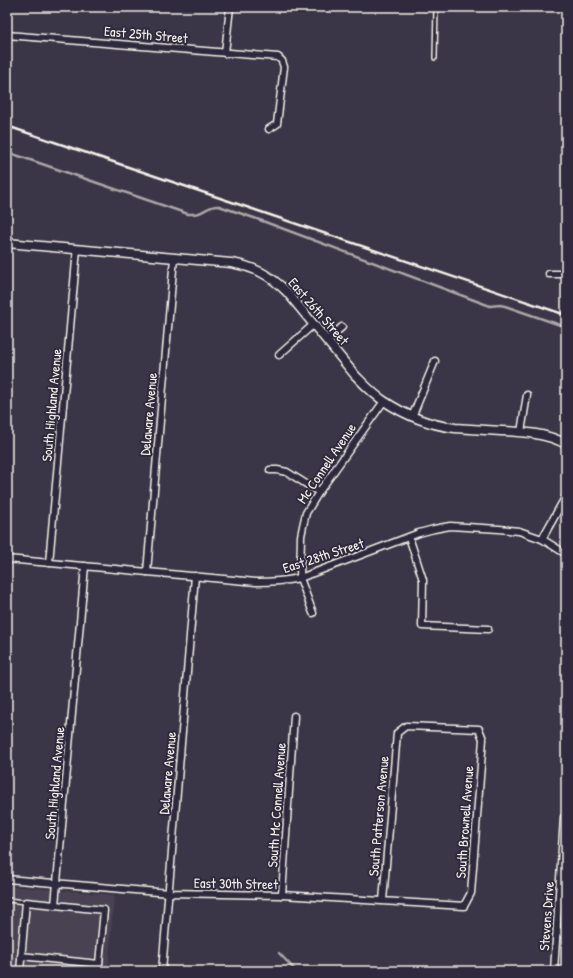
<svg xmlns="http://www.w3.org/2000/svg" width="573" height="978" font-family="'Patrick Hand',sans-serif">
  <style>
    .built { fill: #484352 }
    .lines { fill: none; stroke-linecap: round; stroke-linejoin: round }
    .stream { stroke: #aaa6a7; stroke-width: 2.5 }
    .service-casing { stroke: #f4f1e8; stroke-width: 6 }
    .minor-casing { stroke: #f4f1e8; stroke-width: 9 }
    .tertiary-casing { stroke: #f4f1e8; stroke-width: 11 }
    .service { stroke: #2f2a3d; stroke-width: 3 }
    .minor { stroke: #2f2a3d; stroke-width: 6 }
    .tertiary { stroke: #2f2a3d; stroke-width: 8 }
    .rail { stroke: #f4f1e8; stroke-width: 2.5 }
    .labels { text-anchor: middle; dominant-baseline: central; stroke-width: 4; stroke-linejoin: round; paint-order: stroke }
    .street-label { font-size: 14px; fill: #f4f1e8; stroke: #2f2a3d }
  </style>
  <rect width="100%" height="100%" fill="#3b3647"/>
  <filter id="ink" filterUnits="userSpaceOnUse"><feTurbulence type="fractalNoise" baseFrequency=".025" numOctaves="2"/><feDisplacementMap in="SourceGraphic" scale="8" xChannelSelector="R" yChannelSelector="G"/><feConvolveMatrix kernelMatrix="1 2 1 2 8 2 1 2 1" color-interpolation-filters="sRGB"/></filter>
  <g filter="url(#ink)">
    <path class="built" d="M7 886 114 895 108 971H7Z"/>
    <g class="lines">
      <g class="stream">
        <path d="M7 152 188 214C192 214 196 214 199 213 207 210 210 205 219 206L257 219 490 306 500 305 505 306 566 327"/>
        <path d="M279 953 296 971"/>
      </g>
      <defs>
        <g id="service">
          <path d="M435 58 436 7"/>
          <path d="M7 900 26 902"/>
        </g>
        <g id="minor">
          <path d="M7 35 278 57 282 61 284 67 277 124 269 129"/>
          <path d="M225 53 230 7"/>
          <path d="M549 274H566"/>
          <path d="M327 340 342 327"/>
          <path d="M279 355 314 324"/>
          <path d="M412 417 435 361"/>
          <path d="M521 432 527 395"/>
          <path d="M270 470H277L287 472 319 492"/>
          <path d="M409 537 423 580 422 626 488 629"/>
          <path d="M542 539 566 496"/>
          <path d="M7 559 256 582C271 582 285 581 300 578L419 533 434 529 450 526 499 529 519 531 542 539 566 554"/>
          <path d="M49 563 77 249"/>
          <path d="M147 572 174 258"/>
          <path d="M313 613 300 578 301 536 303 526 306 513 319 492 384 401"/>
          <path d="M7 879 169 893 282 895 464 906 471 893 483 739 479 729 406 726 397 733 383 901"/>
          <path d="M282 895 294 716"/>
          <path d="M557 929 566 937"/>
          <path d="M21 956 99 964 104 910 55 905"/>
          <path d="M20 971 26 902 55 905 85 566"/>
          <path d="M162 971 195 576"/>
          <path d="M554 971 564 817 566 816"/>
        </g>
        <path id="tertiary" d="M7 243 231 263C255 267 270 275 287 292L355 375C364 384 373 394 384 401 405 415 430 425 455 428 470 429 485 430 501 431 523 432 546 433 566 444"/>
      </defs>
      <use href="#service" class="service-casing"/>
      <use href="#minor" class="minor-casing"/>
      <use href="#tertiary" class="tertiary-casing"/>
      <use href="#service" class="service"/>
      <use href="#minor" class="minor"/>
      <use href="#tertiary" class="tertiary"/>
      <path class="rail" d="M7 126 566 315"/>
    </g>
  </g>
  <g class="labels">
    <g class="street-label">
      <text transform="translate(146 34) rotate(5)">East 25th Street</text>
      <text transform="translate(319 311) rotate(49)">East 26th Street</text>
      <text transform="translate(51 405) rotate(-85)">South Highland Avenue</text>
      <text transform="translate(148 414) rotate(-85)">Delaware Avenue</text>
      <text transform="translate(326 463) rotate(-56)">Mc Connell Avenue</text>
      <text transform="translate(323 555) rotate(-18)">East 28th Street</text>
      <text transform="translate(167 773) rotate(-85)">Delaware Avenue</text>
      <text transform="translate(54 783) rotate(-85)">South Highland Avenue</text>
      <text transform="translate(276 805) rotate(-86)">South Mc Connell Avenue</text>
      <text transform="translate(378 816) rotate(-85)">South Patterson Avenue</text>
      <text transform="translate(464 822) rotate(-86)">South Brownell Avenue</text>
      <text transform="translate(236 883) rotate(1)">East 30th Street</text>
      <text transform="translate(546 916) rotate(-86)">Stevens Drive</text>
    </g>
  </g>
  <rect width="573" height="978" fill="none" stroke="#2f2a3d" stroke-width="24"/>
  <rect x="12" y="12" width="549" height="954" fill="none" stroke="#f4f1e8" stroke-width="1.5" filter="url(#ink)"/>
</svg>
